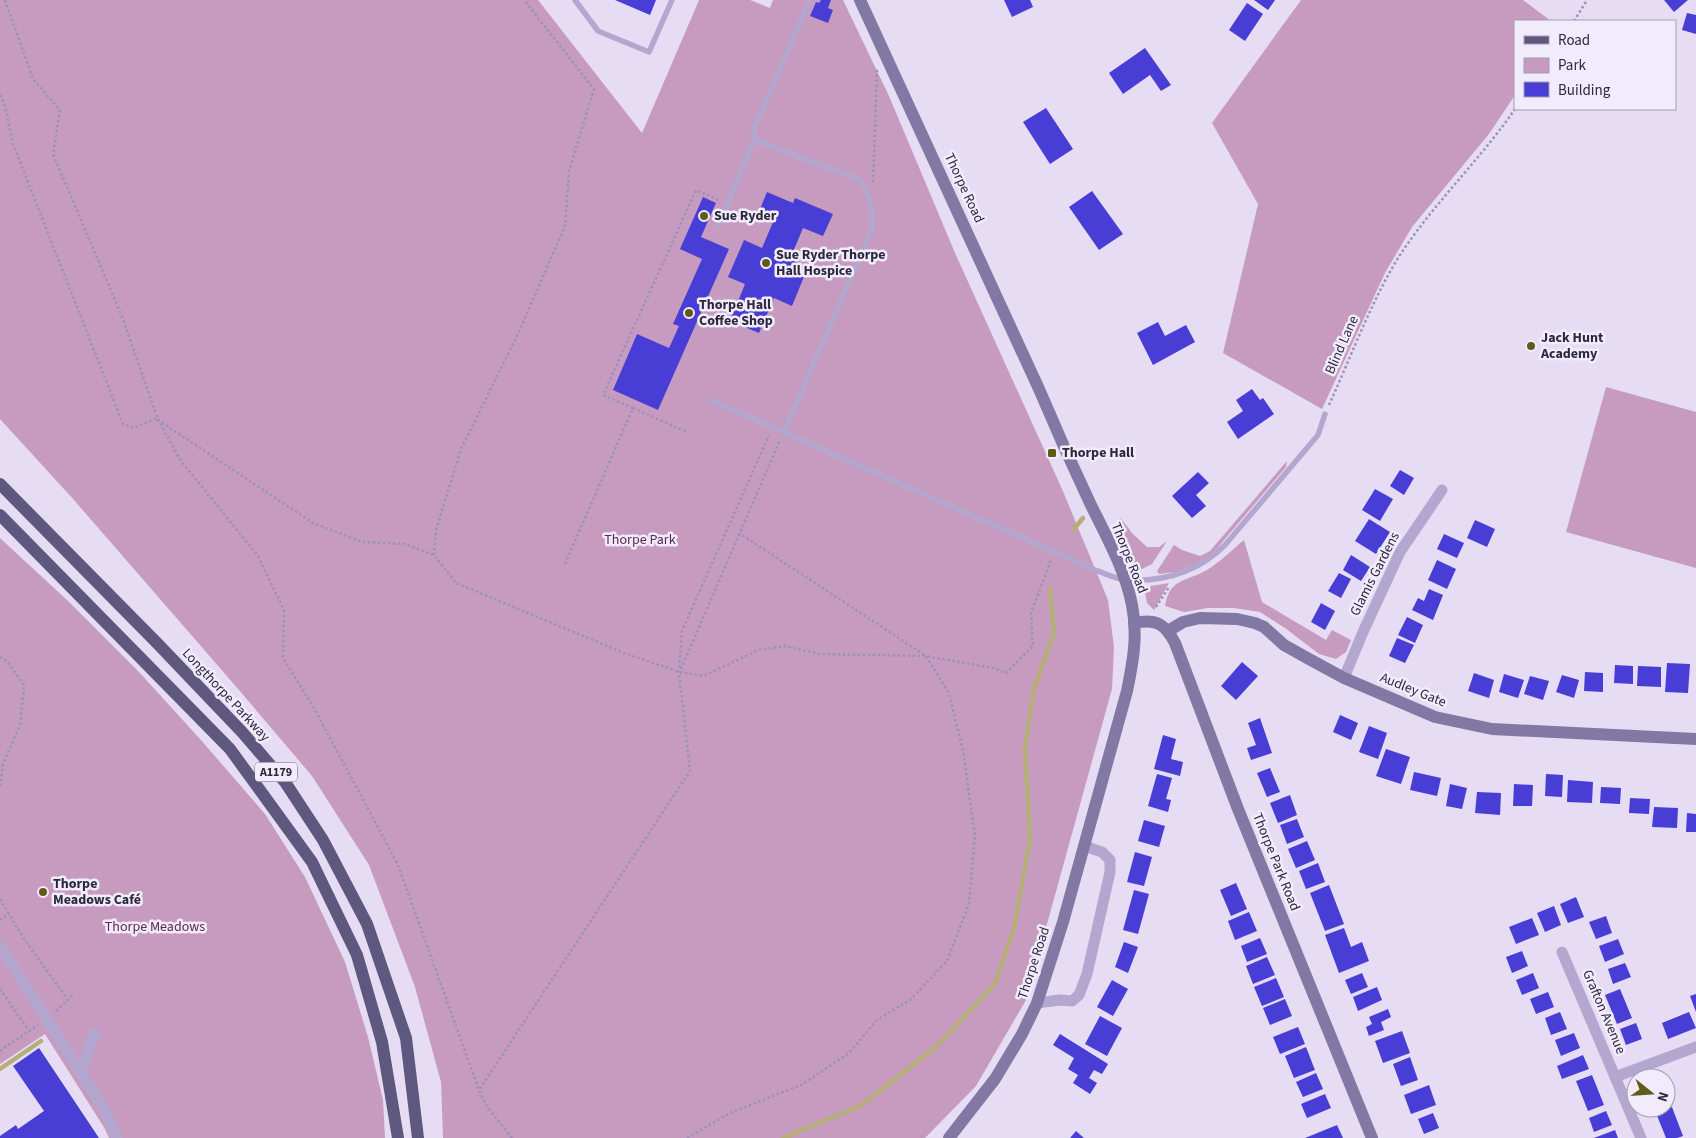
<svg xmlns="http://www.w3.org/2000/svg" width="1696" height="1138" font-family="'Source Sans 3',sans-serif">
  <style>
    .green { fill: #c79bbf }
    .lines { fill: none; stroke-linecap: round; stroke-linejoin: round }
    .stream { stroke: #b6ae79; stroke-width: 4.5 }
    .building { fill: #483dd4 }
    .path { stroke: #9c91bc; stroke-width: 2.5; stroke-dasharray: 2.5 2.5; stroke-linecap: butt }
    .lane { stroke: #b3a7cf; stroke-width: 5.5 }
    .street { stroke: #b3a7cf; stroke-width: 11 }
    .secondary { stroke: #8178a4; stroke-width: 12 }
    .primary { stroke: #5e587f; stroke-width: 12 }
    .poi-dot { fill: #625b18; stroke: #f1ebfc; stroke-width: 2 }
    .labels { text-anchor: middle; dominant-baseline: central; stroke-width: 5; stroke-linejoin: round; paint-order: stroke }
    .shield { fill: #f1ebfc; stroke: #666375; stroke-width: 1 }
    .shield-label { font-size: 12px; font-weight: bold; fill: #2b293b }
    .street-label { font-size: 14px; fill: #2b293b; stroke: #f1ebfc }
    .poi-label { font-size: 14px; font-weight: bold; fill: #2b293b; stroke: #f1ebfc; text-anchor: start }
    .park-label { font-size: 14px; fill: #5d2952; stroke: #f1ebfc }
  </style>
  <rect width="100%" height="100%" fill="#e6ddf5"/>
  <g class="green">
    <path d="M0 0H538L642 133 699 0H750L770 8 773 0H843L889 96 955 253 1062 489 1108 600 1114 647 1112 689 1026 1000 976 1086 925 1138H443L441 1082 415 987 369 865 312 776 239 690 74 500 0 419Z"/>
    <path d="M1301 0H1523L1551 21H1515V95L1489 134 1412 227 1385 273 1322 409 1223 353 1258 204 1212 123Z"/>
    <path d="M1606 387 1696 412V568L1566 532Z"/>
    <path d="M1287 461 1286 467 1214 552 1196 564 1176 572 1159 574 1157 571 1174 545 1182 550 1200 556 1210 551Z"/>
    <path d="M1120 517 1132 533 1147 547H1159L1167 541 1152 564 1136 572 1123 537Z"/>
    <path d="M0 538 68 601 139 672 201 740 265 814 305 877 345 962 368 1037 383 1100 385 1138H109L105 1129 45 1034 0 1064Z"/>
    <path d="M1244 540 1262 602 1326 640 1332 630 1351 640 1346 652 1336 659 1319 654 1285 628 1260 612 1234 608H1208L1184 612 1165 606C1170 577 1187 582 1207 570 1220 562 1232 550 1244 540Z"/>
    <path d="M1169 583 1154 610 1147 603 1145 593 1151 586Z"/>
  </g>
  <g class="lines">
    <g class="stream">
      <path d="M1074 529 1083 518"/>
      <path d="M0 1069 41 1041"/>
      <path d="M783 1138 862 1105 937 1046 995 984 1014 928 1030 840 1025 747 1034 689 1054 633 1050 588"/>
    </g>
  </g>
  <g class="building">
    <path d="M615 0H656L650 15Z"/>
    <path d="M821 0H831L828 8 833 10 828 23 810 16 816 2 819 3Z"/>
    <path d="M1004 0H1030L1033 7 1012 17Z"/>
    <path d="M1254 0H1275L1268 10Z"/>
    <path d="M1664 0H1688L1674 12Z"/>
    <path d="M1247 3 1263 14 1245 41 1229 30Z"/>
    <path d="M1687 13 1696 15V34L1682 30Z"/>
    <path d="M1145 48 1171 85 1161 91 1150 75 1123 94 1109 73Z"/>
    <path d="M1046 108 1073 149 1050 164 1023 122Z"/>
    <path d="M1092 191 1123 234 1099 250 1069 207Z"/>
    <path d="M767 192 793 203 795 198 833 214 823 236 803 228 790 259 808 267 792 306 774 298 759 333 730 321 745 284 728 277 744 240 762 248 776 215 760 209Z"/>
    <path d="M703 197 716 203 701 237 729 249 658 410 613 390 637 334 669 348 679 326 673 324 702 259 680 249Z"/>
    <path d="M1158 322 1165 336 1186 325 1195 342 1153 365 1137 333Z"/>
    <path d="M1252 389 1260 400 1263 398 1274 414 1238 439 1227 422 1243 411 1236 400Z"/>
    <path d="M1400 470 1414 478 1404 495 1390 486Z"/>
    <path d="M1198 472 1209 483 1196 495 1206 506 1192 518 1172 496Z"/>
    <path d="M1375 489 1393 499 1380 521 1362 510Z"/>
    <path d="M1369 519 1390 532 1376 554 1355 541Z"/>
    <path d="M1475 520 1495 529 1487 547 1467 538Z"/>
    <path d="M1444 534 1464 543 1457 558 1437 549Z"/>
    <path d="M1351 555 1370 567 1361 581 1343 570Z"/>
    <path d="M1437 560 1456 569 1447 589 1428 580Z"/>
    <path d="M1339 573 1351 579 1341 598 1328 591Z"/>
    <path d="M1429 589 1443 595 1433 620 1412 610 1418 598 1424 601Z"/>
    <path d="M1321 603 1335 611 1325 630 1311 622Z"/>
    <path d="M1407 617 1423 625 1415 643 1398 635Z"/>
    <path d="M1397 638 1414 645 1405 663 1389 656Z"/>
    <path d="M1242 662 1258 676 1236 700 1221 686Z"/>
    <path d="M1667 663 1690 664 1688 693 1665 692Z"/>
    <path d="M1615 665 1633 666V684L1614 683Z"/>
    <path d="M1638 666 1661 667V687L1637 686Z"/>
    <path d="M1585 672 1603 673V692L1584 691Z"/>
    <path d="M1474 673 1494 680 1489 698 1468 691Z"/>
    <path d="M1504 674 1524 680 1518 698 1499 692Z"/>
    <path d="M1562 675 1579 680 1574 698 1556 692Z"/>
    <path d="M1530 676 1549 681 1543 700 1524 694Z"/>
    <path d="M1340 715 1358 723 1351 740 1333 732Z"/>
    <path d="M1260 718 1272 753 1251 760 1247 748 1256 745 1248 723Z"/>
    <path d="M1369 726 1387 733 1378 759 1359 752Z"/>
    <path d="M1163 735 1176 739 1171 759 1183 762 1180 776 1154 769Z"/>
    <path d="M1386 749 1410 757 1401 784 1376 776Z"/>
    <path d="M1270 768 1280 792 1267 797 1257 773Z"/>
    <path d="M1414 772 1441 778 1437 796 1410 790Z"/>
    <path d="M1157 774 1172 778 1166 799 1171 800 1168 812 1148 806Z"/>
    <path d="M1546 774 1563 775 1562 797 1545 796Z"/>
    <path d="M1568 780 1593 782 1592 803 1567 802Z"/>
    <path d="M1450 784 1467 788 1462 809 1446 806Z"/>
    <path d="M1514 784 1533 785 1532 806H1513Z"/>
    <path d="M1601 787 1621 788 1620 804 1600 803Z"/>
    <path d="M1477 792 1501 793 1500 815 1475 813Z"/>
    <path d="M1290 795 1297 815 1278 823 1270 803Z"/>
    <path d="M1630 798 1650 799 1649 814 1629 813Z"/>
    <path d="M1654 807 1678 808 1677 828 1652 827Z"/>
    <path d="M1687 813 1696 814V832H1686Z"/>
    <path d="M1297 819 1304 837 1287 844 1280 825Z"/>
    <path d="M1144 820 1165 826 1159 847 1138 841Z"/>
    <path d="M1307 841 1315 860 1296 868 1288 849Z"/>
    <path d="M1135 852 1152 857 1144 886 1127 882Z"/>
    <path d="M1318 863 1325 882 1306 889 1299 871Z"/>
    <path d="M1236 883 1247 909 1231 916 1220 890Z"/>
    <path d="M1329 885 1344 924 1325 931 1310 893Z"/>
    <path d="M1134 890 1149 894 1138 934 1123 930Z"/>
    <path d="M1576 897 1584 917 1568 923 1560 904Z"/>
    <path d="M1554 906 1561 925 1545 932 1537 913Z"/>
    <path d="M1249 912 1257 931 1235 940 1228 921Z"/>
    <path d="M1606 916 1612 933 1596 939 1589 922Z"/>
    <path d="M1532 918 1539 935 1516 944 1509 927Z"/>
    <path d="M1344 928 1351 947 1362 942 1369 961 1339 973 1325 935Z"/>
    <path d="M1260 938 1267 954 1247 962 1241 946Z"/>
    <path d="M1618 939 1624 954 1605 962 1599 946Z"/>
    <path d="M1124 942 1138 947 1128 973 1115 967Z"/>
    <path d="M1522 951 1528 966 1512 973 1506 957Z"/>
    <path d="M1267 957 1275 975 1253 984 1246 966Z"/>
    <path d="M1625 963 1631 977 1613 984 1608 969Z"/>
    <path d="M1362 973 1368 987 1351 994 1345 980Z"/>
    <path d="M1533 973 1539 988 1522 995 1516 980Z"/>
    <path d="M1276 978 1284 997 1262 1006 1254 987Z"/>
    <path d="M1112 980 1128 989 1113 1016 1097 1007Z"/>
    <path d="M1377 987 1382 1000 1358 1011 1353 997Z"/>
    <path d="M1620 989 1632 1018 1617 1024 1605 995Z"/>
    <path d="M1548 992 1554 1007 1536 1014 1530 999Z"/>
    <path d="M1696 994V1012L1690 996Z"/>
    <path d="M1285 999 1292 1016 1270 1025 1263 1008Z"/>
    <path d="M1388 1009 1391 1017 1381 1022 1384 1030 1369 1036 1366 1027 1372 1024 1369 1017Z"/>
    <path d="M1560 1012 1567 1029 1551 1035 1545 1018Z"/>
    <path d="M1689 1012 1696 1028 1668 1039 1662 1023Z"/>
    <path d="M1100 1016 1122 1028 1107 1056 1085 1044Z"/>
    <path d="M1636 1023 1642 1039 1626 1045 1620 1029Z"/>
    <path d="M1298 1027 1305 1044 1280 1054 1273 1037Z"/>
    <path d="M1402 1031 1410 1053 1383 1063 1375 1041Z"/>
    <path d="M1574 1033 1580 1048 1561 1056 1555 1040Z"/>
    <path d="M1060 1034 1108 1064 1102 1074 1094 1070 1089 1078 1097 1083 1090 1094 1073 1083 1078 1075 1068 1069 1074 1058 1053 1045Z"/>
    <path d="M1306 1047 1315 1070 1294 1078 1285 1056Z"/>
    <path d="M39 1048 99 1138H0V1136L16 1125 18 1129 44 1111 13 1066Z"/>
    <path d="M1583 1055 1589 1069 1562 1079 1557 1066Z"/>
    <path d="M1410 1057 1418 1080 1401 1086 1393 1064Z"/>
    <path d="M1316 1073 1323 1089 1303 1097 1296 1082Z"/>
    <path d="M1592 1075 1604 1105 1588 1111 1576 1081Z"/>
    <path d="M1429 1085 1436 1105 1411 1114 1404 1095Z"/>
    <path d="M1325 1094 1331 1108 1307 1118 1301 1104Z"/>
    <path d="M1672 1107 1683 1136 1677 1138H1666L1656 1113Z"/>
    <path d="M1606 1111 1612 1125 1594 1132 1589 1118Z"/>
    <path d="M1433 1113 1439 1128 1424 1134 1418 1119Z"/>
    <path d="M1337 1125 1343 1138H1305Z"/>
    <path d="M1615 1130 1618 1138H1594Z"/>
    <path d="M1076 1131 1084 1138H1070Z"/>
  </g>
  <g class="lines">
    <g class="path">
      <path d="M5 0 33 79 60 110 53 154 123 319 158 420 313 523 363 542 405 544 434 555 456 583 624 653 679 672 703 676 759 650 785 646 819 654 926 656 993 668 1006 673 1033 646 1031 613 1051 560"/>
      <path d="M1574 21 1587 0"/>
      <path d="M0 95 4 102 13 144 123 424 134 428 157 418 181 461 258 556 284 610 283 658 314 708 398 865 479 1090"/>
      <path d="M873 182 877 70"/>
      <path d="M1329 405C1351 357 1372 299 1400 255 1434 203 1480 160 1515 109"/>
      <path d="M633 408 687 432"/>
      <path d="M434 555 436 530 461 449 518 334 565 226 569 171 594 89 524 0"/>
      <path d="M565 564 633 408 603 395 696 190 719 200"/>
      <path d="M1156 607 1169 587"/>
      <path d="M0 657 8 662 24 685 20 725 3 764 0 786"/>
      <path d="M681 669 780 440"/>
      <path d="M0 899 24 939 68 1000"/>
      <path d="M0 920 9 914"/>
      <path d="M0 989 29 1031"/>
      <path d="M56 1011 73 995"/>
      <path d="M0 1051 38 1025"/>
      <path d="M512 1138 486 1105 479 1090 690 771 679 672 682 631 769 435"/>
      <path d="M687 1138 730 1113 803 1084 849 1053 877 1020 910 1000 947 961 969 904 975 836 963 751 949 693 926 656 739 533"/>
    </g>
    <g class="lane">
      <path d="M575 0 598 31 649 52 672 0"/>
      <path d="M718 226 755 138"/>
      <path d="M711 400 1093 569C1103 573 1116 579 1126 580 1164 582 1198 572 1225 545L1318 435 1325 414"/>
      <path d="M784 432 872 229C872 208 872 198 860 180L760 142 755 138 753 131 810 0"/>
    </g>
    <g class="street">
      <path d="M1344 678 1363 632 1400 552 1442 490"/>
      <path d="M0 946 106 1112 117 1138"/>
      <path d="M1562 952 1641 1138"/>
      <path d="M1037 1003 1060 1000 1072 1001 1079 995 1087 974 1110 872V860L1102 852 1084 846"/>
      <path d="M81 1071 95 1033"/>
      <path d="M1615 1077 1696 1047"/>
    </g>
    <g class="secondary">
      <path d="M860 0 1039 389C1055 427 1072 465 1090 503 1106 536 1125 569 1132 605 1138 635 1133 662 1127 691L1063 922 1037 1003 1022 1034 995 1079 949 1138"/>
      <path d="M1134 623C1156 618 1165 624 1175 643L1238 809 1372 1138"/>
      <path d="M1168 631 1183 622 1200 618 1237 619 1255 623 1264 627 1284 645 1309 659 1344 678 1435 717 1492 729 1696 739"/>
    </g>
    <g class="primary">
      <path d="M0 484 157 643 242 732 285 782 323 840 367 924 406 1038 418 1138"/>
      <path d="M0 515 230 749 312 862 357 955 382 1042 398 1138"/>
    </g>
  </g>
  <g class="poi-dot">
    <circle cx="704" cy="216" r="5"/>
    <circle cx="766" cy="263" r="5"/>
    <circle cx="689" cy="313" r="5"/>
    <circle cx="1531" cy="346" r="5"/>
    <rect x="1047" y="448" width="10" height="10" rx="2.5"/>
    <circle cx="43" cy="892" r="5"/>
  </g>
  <g class="labels">
    <rect class="shield" x="255" y="762.5" width="42" height="19" rx="4"/>
    <g class="shield-label">
      <text x="276" y="772">A1179</text>
    </g>
    <g class="street-label">
      <text transform="translate(964 188) rotate(65)">Thorpe Road</text>
      <text transform="translate(1342 345) rotate(-66)">Blind Lane</text>
      <text transform="translate(1129 558) rotate(68)">Thorpe Road</text>
      <text transform="translate(1375 574) rotate(-63)">Glamis Gardens</text>
      <text transform="translate(1413 690) rotate(22)">Audley Gate</text>
      <text transform="translate(226 695) rotate(47)">Longthorpe Parkway</text>
      <text transform="translate(1276 862) rotate(68)">Thorpe Park Road</text>
      <text transform="translate(1034 963) rotate(-72)">Thorpe Road</text>
      <text transform="translate(1604 1012) rotate(67)">Grafton Avenue</text>
    </g>
    <g class="poi-label">
      <text x="714" y="216">Sue Ryder</text>
      <text x="776" y="255">Sue Ryder Thorpe<tspan x="776" dy="16">Hall Hospice</tspan></text>
      <text x="699" y="305">Thorpe Hall<tspan x="699" dy="16">Coffee Shop</tspan></text>
      <text x="1541" y="338">Jack Hunt<tspan x="1541" dy="16">Academy</tspan></text>
      <text x="1062" y="453">Thorpe Hall</text>
      <text x="53" y="884">Thorpe<tspan x="53" dy="16">Meadows Café</tspan></text>
    </g>
    <g class="park-label">
      <text x="640" y="540">Thorpe Park</text>
      <text x="155" y="927">Thorpe Meadows</text>
    </g>
  </g>
  <rect x="1514" y="20" width="162" height="90" fill="#f1ebfc" stroke="#a29daf"/>
  <rect x="1524" y="36" width="25" height="8" fill="#5e587f" stroke="#a29daf"/>
  <text x="1558" y="45" font-size="15" fill="#2b293b">Road</text>
  <rect x="1524" y="58" width="25" height="15" fill="#c79bbf" stroke="#a29daf"/>
  <text x="1558" y="70" font-size="15" fill="#2b293b">Park</text>
  <rect x="1524" y="82" width="25" height="15" fill="#483dd4" stroke="#a29daf"/>
  <text x="1558" y="95" font-size="15" fill="#2b293b">Building</text>
  <g transform="translate(1651 1093) rotate(107)"><circle r="24" fill="#f1ebfc" stroke="#a29daf"/>
  <path d="M0-4L9 19L0 12L-9 19Z" fill="#625b18"/>
  <text y="-8" font-size="14" font-weight="bold" text-anchor="middle" fill="#2b293b">N</text>
  </g>
</svg>
